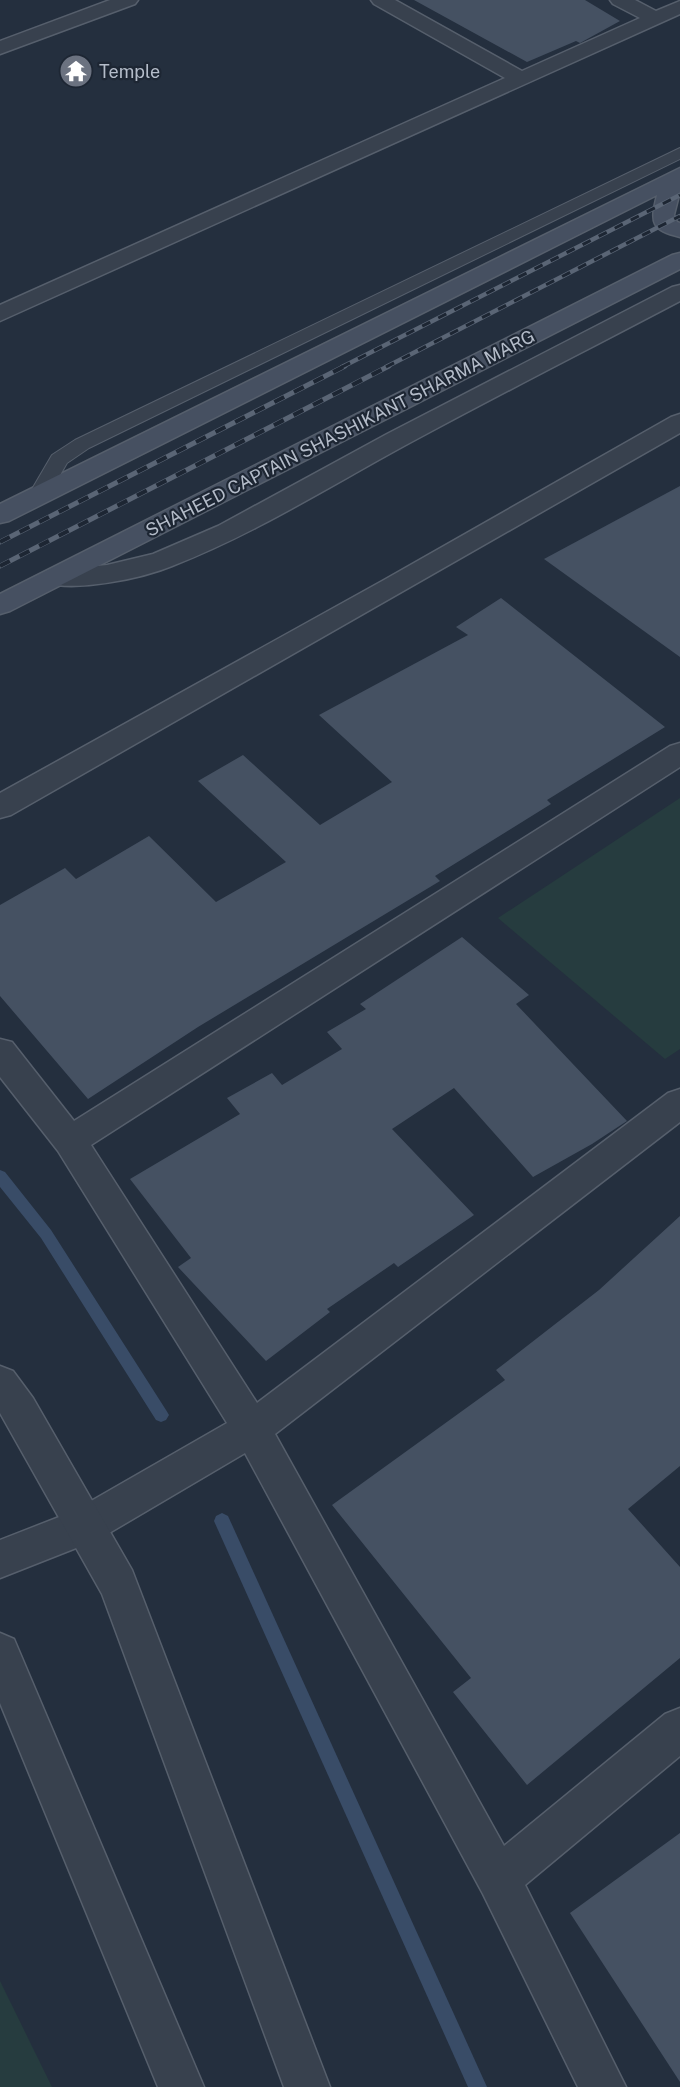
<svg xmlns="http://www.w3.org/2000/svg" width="680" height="2087" font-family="'Public Sans',sans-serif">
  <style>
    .green { fill: #263c3f }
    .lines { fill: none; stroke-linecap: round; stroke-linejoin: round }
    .stream { fill: #394c67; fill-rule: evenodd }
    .building { fill: #455162 }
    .service-casing { stroke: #565f6c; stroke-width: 2 }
    .minor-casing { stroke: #565f6c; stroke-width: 3 }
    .tertiary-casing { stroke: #565f6c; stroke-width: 3 }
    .secondary-casing { stroke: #565f6c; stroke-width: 3 }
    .service { fill: #38414e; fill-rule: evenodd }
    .minor { fill: #38414e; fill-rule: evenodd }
    .tertiary { fill: #38414e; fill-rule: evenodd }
    .secondary { fill: #465061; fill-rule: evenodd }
    .rail-far1-casing { stroke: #5a6575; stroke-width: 4.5 }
    .rail-casing { stroke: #5a6575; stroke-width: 5 }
    .rail-far1 { stroke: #1d2633; stroke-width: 3; stroke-dasharray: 9; stroke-linecap: butt }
    .rail { stroke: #1d2633; stroke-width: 4; stroke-dasharray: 11; stroke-linecap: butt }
    .labels { text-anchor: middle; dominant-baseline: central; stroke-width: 4.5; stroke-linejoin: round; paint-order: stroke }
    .far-poi-label { font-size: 18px; fill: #b4bcc9; stroke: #1d2633; text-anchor: start }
    .far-street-label { font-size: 18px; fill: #b4bcc9; stroke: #1d2633 }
  </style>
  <rect width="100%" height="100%" fill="#242f3e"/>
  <g class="green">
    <path d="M680 798V1049L665 1059 498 918Z"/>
    <path d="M0 1981 52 2087H0Z"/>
  </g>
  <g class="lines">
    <g class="stream">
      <path d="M0 1170 5 1172 51 1230 166 1410 169 1415 166 1420 161 1422 156 1420 41 1238 0 1187Z"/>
      <path d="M222 1513 228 1516 487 2087H468L214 1521 216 1516Z"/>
    </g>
  </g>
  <g class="building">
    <path d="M414 0H585L620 21 580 43 576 41 527 62Z"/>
    <path d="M680 486V657L544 559Z"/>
    <path d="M501 598 665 727 547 800 551 804 435 876 440 881 198 1027 88 1099 0 996V905L65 868 76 879 149 836 216 902 286 862 198 781 243 755 320 825 392 782 319 715 468 635 456 627Z"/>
    <path d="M462 937 529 995 516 1004 627 1121 592 1144 533 1177 454 1088 392 1129 474 1215 398 1267 394 1263 327 1309 330 1312 266 1361 178 1267 191 1258 130 1179 240 1114 227 1098 272 1073 282 1085 342 1049 327 1032 366 1009 360 1004Z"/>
    <path d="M680 1216V1466L628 1509 680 1567V1658L527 1785 453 1692 471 1678 332 1505 505 1380 496 1370 599 1290Z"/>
    <path d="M680 1833V2082L570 1913Z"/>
  </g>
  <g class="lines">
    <defs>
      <path id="service" d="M680 148V159L89 448 67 463 45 501 38 502 31 501 28 496 52 455 75 440Z"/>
      <g id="minor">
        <path d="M110 0H138L135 4 0 54V41Z"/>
        <path d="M371 0H395L522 71 640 18 613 4 610 0H635L656 11 680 1V14L0 321V305L505 78 374 4Z"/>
        <path d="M680 414V433L11 815 0 818V793L384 580 671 417Z"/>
        <path d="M680 743V767L91 1145 257 1403 668 1093 680 1089V1122L275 1434 504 1846 665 1714 680 1708V1756L525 1885 626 2087H578L483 1894 245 1453 99 1539 0 1578V1540L72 1512 227 1423 58 1151 0 1077V1039L12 1042 74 1121 670 746Z"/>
      </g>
      <g id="tertiary">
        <path d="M680 285V301C587 350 494 397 402 447 327 488 252 535 172 566 143 578 77 592 47 583L44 577 47 571 107 565 153 554 218 526 387 434 672 287Z"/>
        <path d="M0 1366 13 1371 33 1398 132 1570 330 2087H284L102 1594 0 1413Z"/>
        <path d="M0 1633 14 1639 204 2087H158L0 1703Z"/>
      </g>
      <g id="secondary">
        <path d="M680 168V191L674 215 677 222 680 223V237C651 230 650 223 657 195L9 521 0 523V504Z"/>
        <path d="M680 253V269L10 611 0 614V594L672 255Z"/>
      </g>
    </defs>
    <use href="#service" class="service-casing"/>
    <use href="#minor" class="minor-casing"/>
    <use href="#tertiary" class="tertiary-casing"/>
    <use href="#secondary" class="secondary-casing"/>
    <use href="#service" class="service"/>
    <use href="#minor" class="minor"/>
    <use href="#tertiary" class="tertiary"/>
    <use href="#secondary" class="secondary"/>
    <defs>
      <g id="rail-far1">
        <path d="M342 367 680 195"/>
        <path d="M386 367 680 216"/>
      </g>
      <g id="rail">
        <path d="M0 542 345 366"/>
        <path d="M0 566 389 366"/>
      </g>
    </defs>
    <use href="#rail-far1" class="rail-far1-casing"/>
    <use href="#rail" class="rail-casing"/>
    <use href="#rail-far1" class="rail-far1"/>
    <use href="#rail" class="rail"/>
  </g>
  <defs>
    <symbol id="temple-disc" viewBox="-11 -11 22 22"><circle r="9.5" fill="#6b7280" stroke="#1d2633"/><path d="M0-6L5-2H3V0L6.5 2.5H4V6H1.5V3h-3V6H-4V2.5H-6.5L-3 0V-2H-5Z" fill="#fff"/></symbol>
  </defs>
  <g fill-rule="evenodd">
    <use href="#temple-disc" x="57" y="52" width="38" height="38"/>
  </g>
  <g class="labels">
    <g class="far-poi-label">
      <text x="99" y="71">Temple</text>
    </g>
    <g class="far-street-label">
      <text transform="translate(340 433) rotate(-27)">SHAHEED CAPTAIN SHASHIKANT SHARMA MARG</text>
    </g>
  </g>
</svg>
